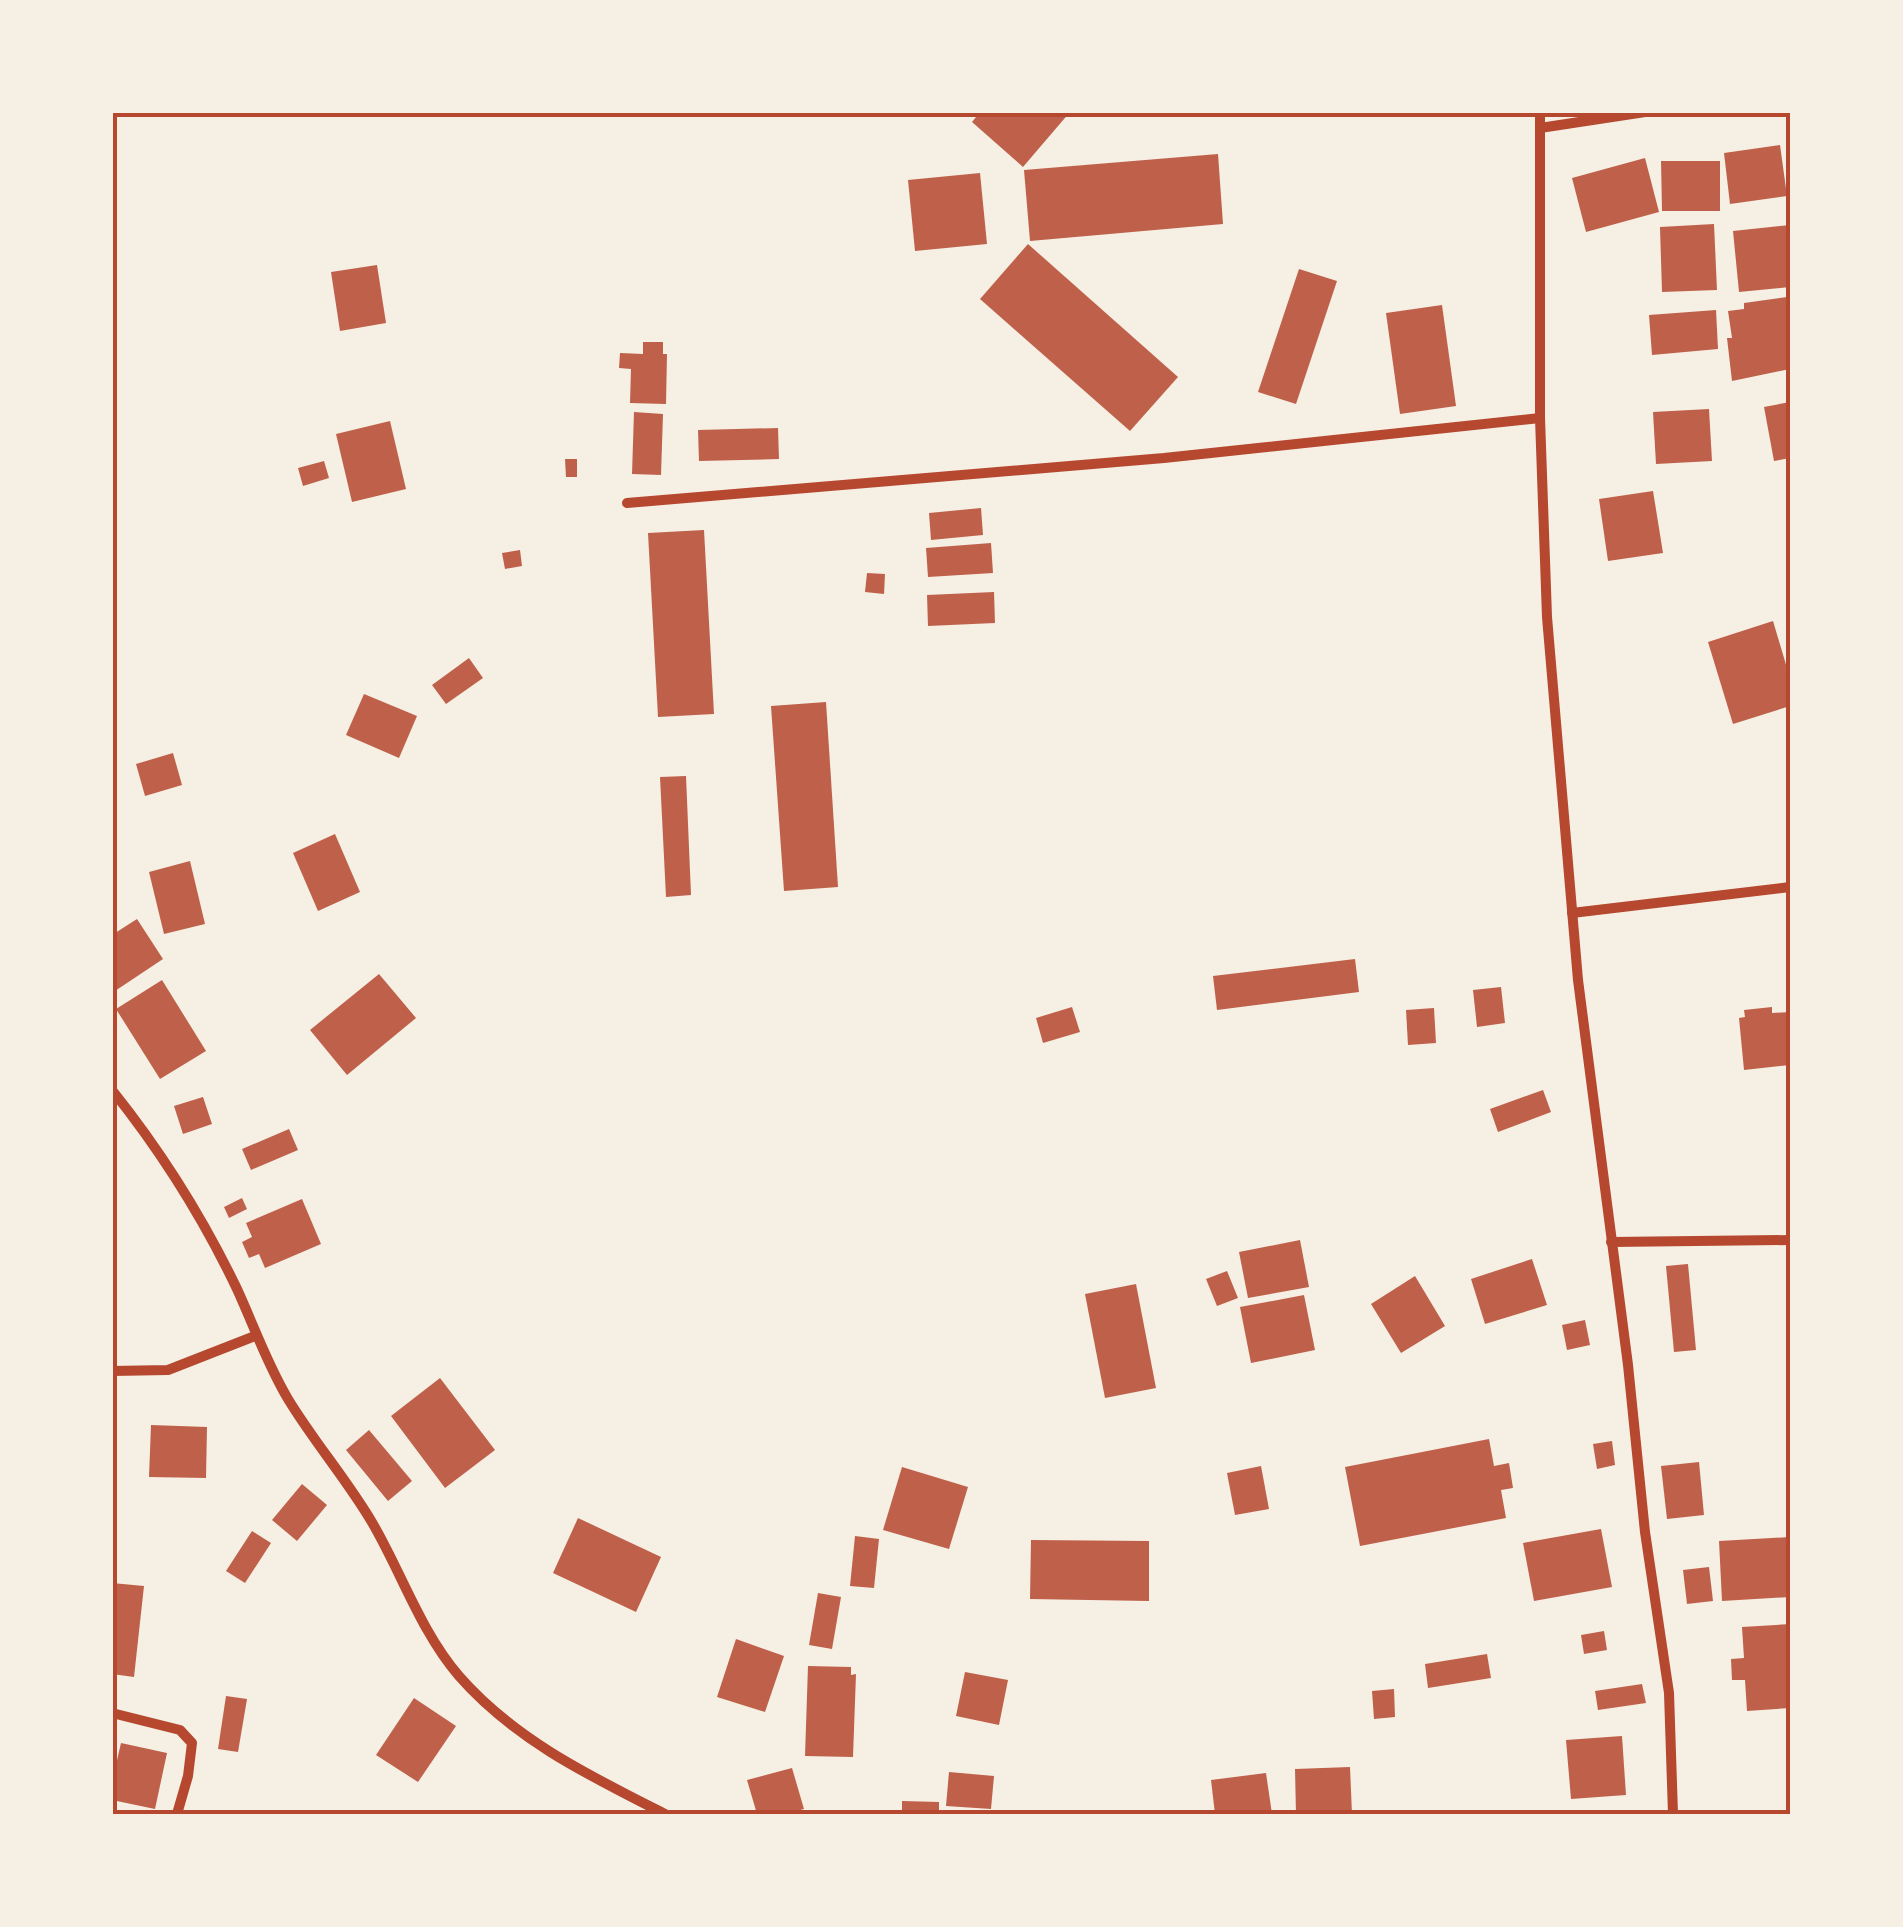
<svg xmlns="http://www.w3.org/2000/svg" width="1903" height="1927" font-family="Arial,sans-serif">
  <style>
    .building { fill: #bf614a }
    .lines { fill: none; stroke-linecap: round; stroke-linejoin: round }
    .minor { stroke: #b5482f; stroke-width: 10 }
    .neatline { fill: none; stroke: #b5482f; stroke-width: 4 }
  </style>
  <rect width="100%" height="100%" fill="#f6efe4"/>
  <g class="building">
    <path d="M980 112H1070L1023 167 972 122Z"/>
    <path d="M1780 145 1787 196 1730 204 1724 153Z"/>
    <path d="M1218 154 1223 224 1030 241 1024 170Z"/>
    <path d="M1645 158 1659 212 1586 232 1572 178Z"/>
    <path d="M1661 161H1720V211H1662Z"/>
    <path d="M980 173 987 244 915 251 908 180Z"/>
    <path d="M1714 224 1717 290 1662 292 1660 227Z"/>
    <path d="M1790 225V287L1739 292 1733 231Z"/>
    <path d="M1028 244 1178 377 1130 431 980 299Z"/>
    <path d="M377 265 386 323 340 331 331 272Z"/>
    <path d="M1299 269 1337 281 1296 404 1258 392Z"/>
    <path d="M1787 297 1790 369 1732 381 1727 338H1732L1728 311 1744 309V303Z"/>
    <path d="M1442 305 1456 406 1400 414 1386 313Z"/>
    <path d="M1716 310 1718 349 1652 355 1649 315Z"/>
    <path d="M643 342H663V354H667L666 404 630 403 631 369 619 368 620 353 643 354Z"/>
    <path d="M1790 402V458L1774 461 1764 407Z"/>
    <path d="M1709 409 1712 461 1656 464 1653 412Z"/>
    <path d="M634 412 663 414 661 475 632 474Z"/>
    <path d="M390 421 406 489 352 502 336 434Z"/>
    <path d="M778 428 779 459 699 461 698 430Z"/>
    <path d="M565 459H577V477H566Z"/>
    <path d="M324 461 329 478 303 486 298 468Z"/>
    <path d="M1653 491 1663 553 1608 561 1599 499Z"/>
    <path d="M981 508 983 535 931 540 929 513Z"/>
    <path d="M704 530 714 714 658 717 648 533Z"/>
    <path d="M991 543 993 573 928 577 926 548Z"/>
    <path d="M520 550 522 566 505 569 502 553Z"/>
    <path d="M867 573 885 574 884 594 865 592Z"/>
    <path d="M994 592 995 623 928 626 927 595Z"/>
    <path d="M1773 621 1790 678V706L1733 724 1708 642Z"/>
    <path d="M469 658 483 678 446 704 432 685Z"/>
    <path d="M364 694 417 716 399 758 346 735Z"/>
    <path d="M826 702 838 887 784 891 771 706Z"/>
    <path d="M173 753 182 785 145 796 136 764Z"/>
    <path d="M686 776 691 895 666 897 660 777Z"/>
    <path d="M335 834 360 892 318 911 293 853Z"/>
    <path d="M190 861 205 924 164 934 149 872Z"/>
    <path d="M137 919 163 959 112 993V935Z"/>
    <path d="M1355 959 1359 992 1217 1010 1213 976Z"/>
    <path d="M379 974 416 1018 347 1075 310 1030Z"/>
    <path d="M162 980 206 1051 160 1079 116 1009Z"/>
    <path d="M1501 987 1505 1023 1477 1027 1473 990Z"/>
    <path d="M1072 1007 1080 1032 1043 1043 1036 1018Z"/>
    <path d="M1772 1007V1013L1790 1012V1065L1744 1070 1739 1018 1745 1017 1744 1010Z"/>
    <path d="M1434 1008 1436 1043 1408 1045 1406 1010Z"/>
    <path d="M1543 1090 1551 1112 1498 1132 1490 1109Z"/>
    <path d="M203 1097 212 1124 183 1134 174 1106Z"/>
    <path d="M289 1129 298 1150 251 1170 242 1149Z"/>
    <path d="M242 1198 247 1209 229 1218 224 1207Z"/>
    <path d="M302 1199 321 1244 265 1268 259 1254 249 1258 242 1242 252 1237 246 1223Z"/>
    <path d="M1300 1240 1309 1287 1248 1298 1239 1252Z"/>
    <path d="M1532 1259 1547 1305 1485 1324 1471 1279Z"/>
    <path d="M1688 1264 1696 1350 1674 1352 1666 1266Z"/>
    <path d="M1227 1271 1238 1298 1217 1306 1206 1279Z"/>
    <path d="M1415 1276 1445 1326 1401 1353 1371 1304Z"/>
    <path d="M1136 1284 1156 1388 1105 1398 1085 1294Z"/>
    <path d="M1304 1295 1315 1350 1251 1363 1240 1307Z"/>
    <path d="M1585 1320 1590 1345 1567 1350 1562 1325Z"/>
    <path d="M440 1378 495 1450 445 1488 391 1416Z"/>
    <path d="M151 1425 207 1427 206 1478 149 1477Z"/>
    <path d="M369 1430 412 1481 388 1501 346 1450Z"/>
    <path d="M1489 1439 1494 1466 1509 1463 1513 1488 1501 1490 1506 1518 1360 1546 1345 1467Z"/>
    <path d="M1612 1441 1615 1465 1597 1469 1593 1444Z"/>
    <path d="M1699 1462 1704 1515 1667 1519 1661 1466Z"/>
    <path d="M1261 1466 1269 1509 1235 1515 1227 1473Z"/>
    <path d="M902 1467 968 1487 949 1549 883 1530Z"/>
    <path d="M302 1484 327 1505 297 1541 272 1520Z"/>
    <path d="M578 1518 661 1557 636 1612 553 1573Z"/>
    <path d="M1601 1529 1612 1587 1534 1601 1523 1543Z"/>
    <path d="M252 1531 271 1543 245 1583 226 1571Z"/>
    <path d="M855 1536 879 1539 874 1588 850 1586Z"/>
    <path d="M1790 1537V1597L1722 1601 1719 1541Z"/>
    <path d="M1031 1540 1149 1541V1601L1030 1599Z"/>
    <path d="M1709 1567 1713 1601 1687 1604 1683 1570Z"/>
    <path d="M112 1583 144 1586 134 1677 112 1674Z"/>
    <path d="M818 1593 841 1597 832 1649 809 1645Z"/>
    <path d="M1790 1624V1708L1747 1711 1745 1680H1732L1731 1659 1744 1658 1742 1627Z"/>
    <path d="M1604 1631 1607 1650 1584 1654 1581 1635Z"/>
    <path d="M736 1639 784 1656 765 1712 717 1697Z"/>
    <path d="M1487 1654 1491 1678 1428 1688 1425 1664Z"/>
    <path d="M808 1666 851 1667V1675L856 1674 853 1757 805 1756Z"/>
    <path d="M965 1672 1008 1680 999 1725 956 1716Z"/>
    <path d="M1642 1684 1646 1703 1598 1710 1595 1691Z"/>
    <path d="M1394 1689 1395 1717 1374 1719 1372 1691Z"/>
    <path d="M226 1696 247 1699 238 1752 218 1749Z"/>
    <path d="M414 1698 456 1726 418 1782 376 1755Z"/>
    <path d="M1622 1736 1626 1795 1571 1799 1566 1740Z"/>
    <path d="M121 1743 167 1753 155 1809 112 1800V1782Z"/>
    <path d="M1350 1767 1352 1814H1296L1295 1769Z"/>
    <path d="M792 1768 804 1809 786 1814H757L747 1780Z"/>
    <path d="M949 1772 994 1776 991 1809 946 1806Z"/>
    <path d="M1266 1773 1272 1814H1215L1211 1780Z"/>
    <path d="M902 1801 939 1802V1814H902Z"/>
  </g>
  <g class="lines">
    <g class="minor">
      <path d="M1540 112V418L1547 617 1578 980 1628 1365 1645 1532 1669 1693 1673 1814"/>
      <path d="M1540 128 1645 112"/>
      <path d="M627 503 1164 458 1540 418"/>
      <path d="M1572 913 1790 887"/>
      <path d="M112 1090C160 1150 204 1220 237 1289 254 1326 267 1364 288 1399 314 1442 348 1481 373 1524 402 1574 421 1632 459 1676 515 1740 590 1776 665 1814"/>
      <path d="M1611 1242 1790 1240"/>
      <path d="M112 1371 168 1370 255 1336"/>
      <path d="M112 1713 180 1730 192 1743 188 1776 177 1814"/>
    </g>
  </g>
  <rect width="1903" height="1927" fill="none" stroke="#f6efe4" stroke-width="230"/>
  <rect x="115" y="115" width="1673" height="1697" class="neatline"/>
</svg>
